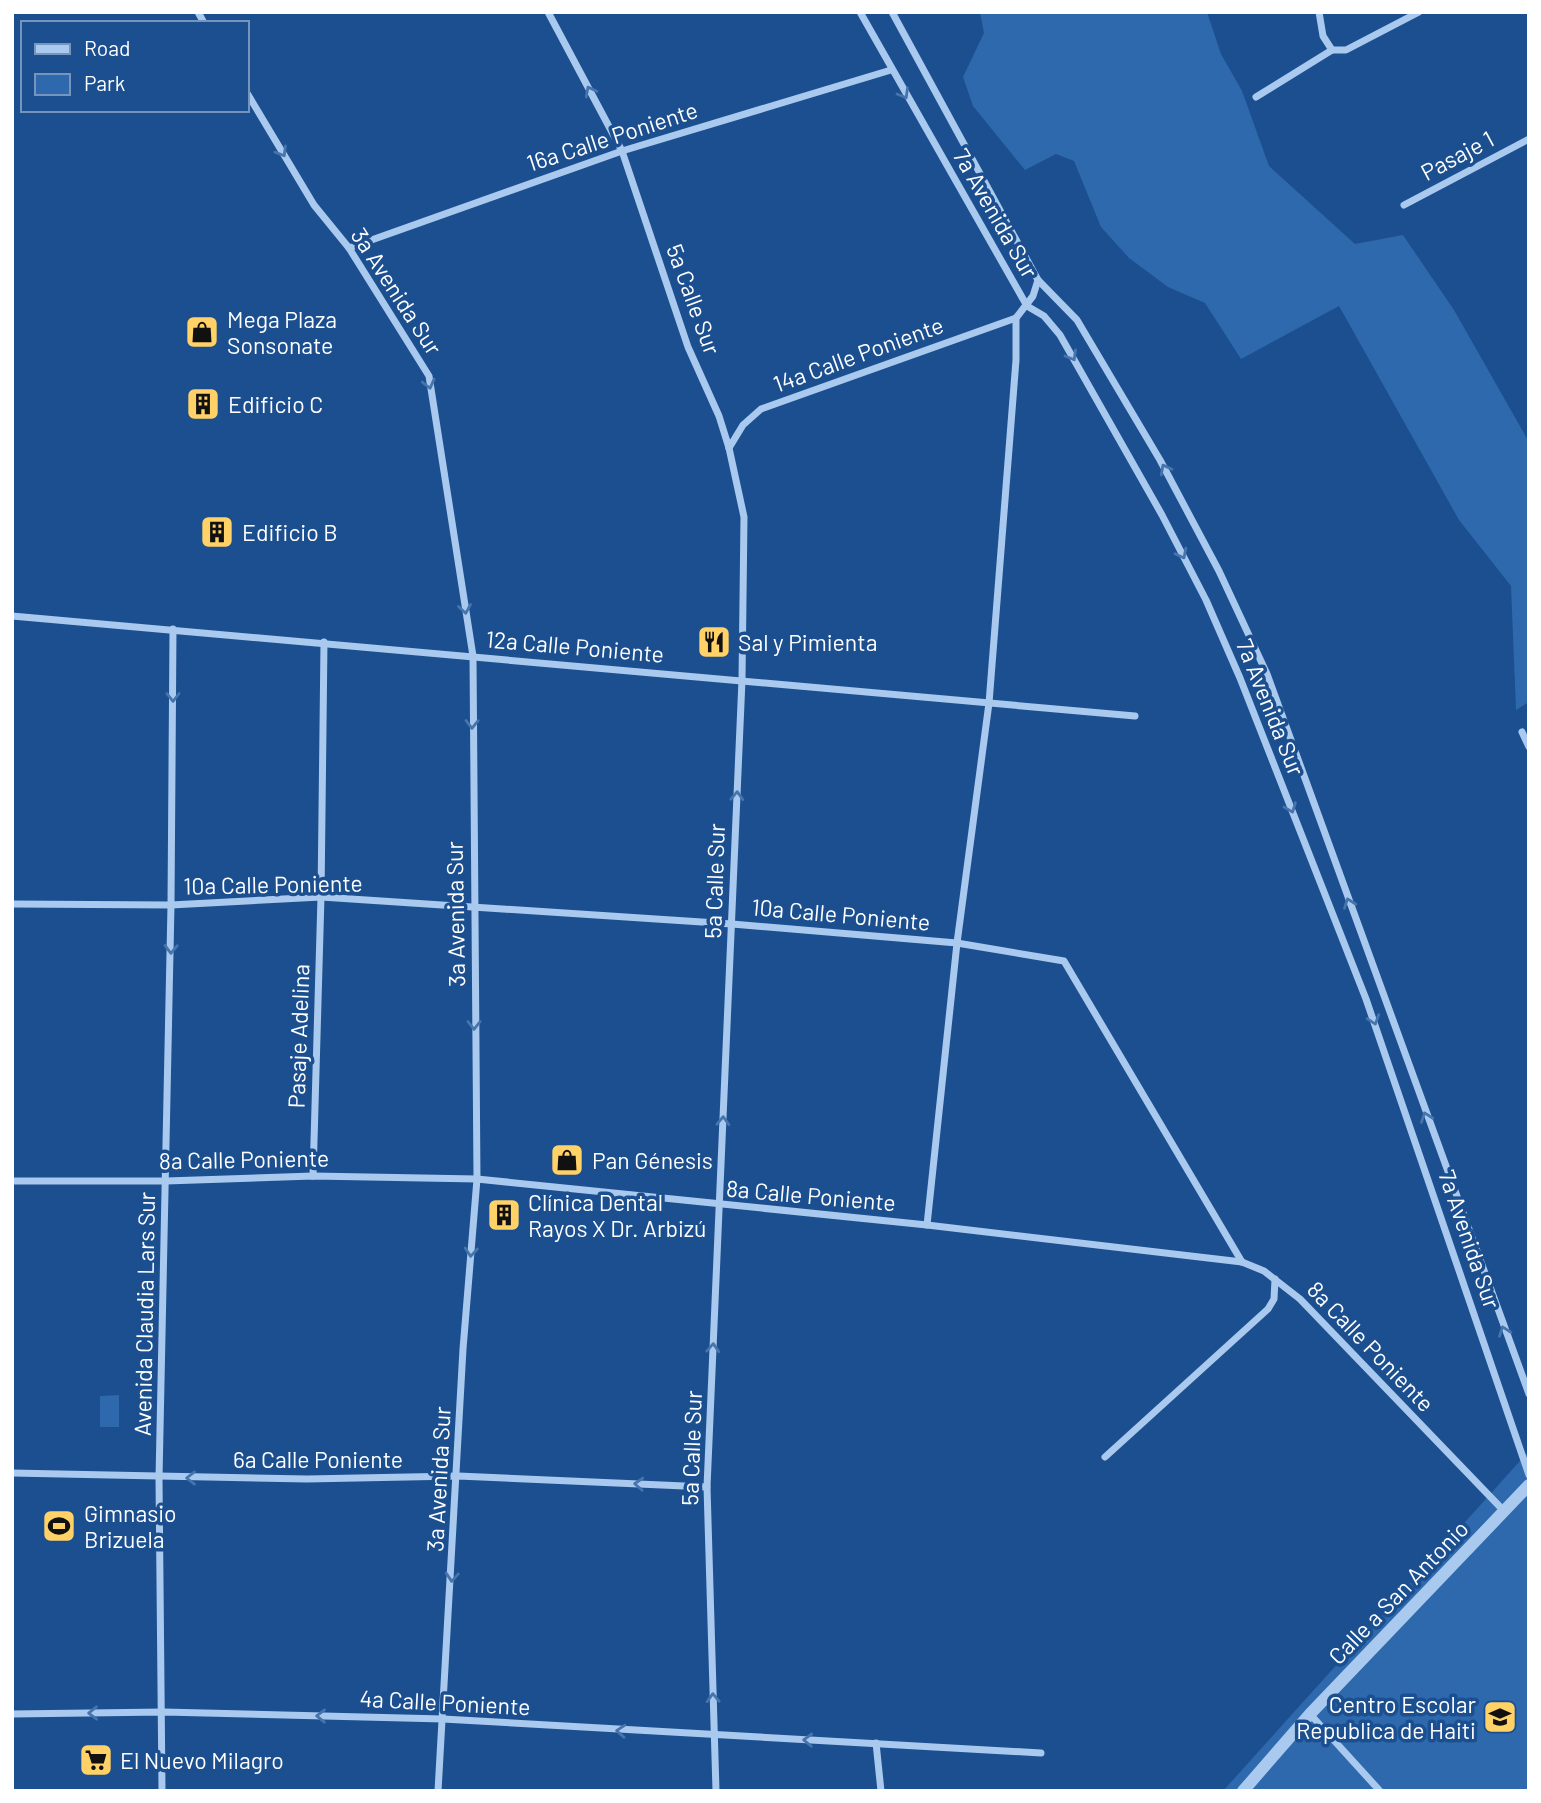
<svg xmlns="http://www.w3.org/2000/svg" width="1541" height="1803" font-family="Barlow,sans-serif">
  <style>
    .green { fill: #2e69ad }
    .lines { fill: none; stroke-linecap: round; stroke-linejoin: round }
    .minor { stroke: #a9c9ee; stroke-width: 7 }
    .tertiary { stroke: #a9c9ee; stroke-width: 12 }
    .oneway { stroke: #4674ac }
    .labels { text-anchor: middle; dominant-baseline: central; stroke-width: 7; stroke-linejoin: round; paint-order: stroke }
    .street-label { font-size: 23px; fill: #fff; stroke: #1b4f8f }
    .poi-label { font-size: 23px; fill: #fff; stroke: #1b4f8f; text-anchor: start }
  </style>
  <rect width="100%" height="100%" fill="#1b4f8f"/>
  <g class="green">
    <path d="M980 12H1207L1221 54 1242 91 1269 166 1355 244 1403 235 1454 310 1529 442V702L1516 710 1511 586 1459 520 1339 306 1241 359 1205 303 1168 287 1129 258 1101 227 1074 161 1056 154 1025 170 973 106 963 77 984 33Z"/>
    <path d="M119 1395V1427H100V1396Z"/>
    <path d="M1529 1451V1791H1223Z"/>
  </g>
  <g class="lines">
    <g class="minor">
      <path d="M198 12 204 23"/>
      <path d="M548 12 622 151 688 347 719 416 729 448 744 517 742 680 707 1487 716 1791"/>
      <path d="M860 12 1027 306 1044 316 1060 335 1162 515 1206 600 1240 678 1366 999 1529 1475"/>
      <path d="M892 12 1038 280 1077 320 1160 460 1219 571 1267 674 1529 1394"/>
      <path d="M1319 12 1323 36 1332 50"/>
      <path d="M247 93 314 205 349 248 429 376 473 656 477 1179 463 1349 438 1791"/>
      <path d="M1256 97 1332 50H1346L1419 12"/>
      <path d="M1404 205 1529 139"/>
      <path d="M349 248 622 151 891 70"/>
      <path d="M729 448 743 425 761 409 1016 318"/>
      <path d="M12 616 1135 716"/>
      <path d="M1522 732 1529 747"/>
      <path d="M12 904 171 905 321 897 732 924 957 943 1064 961 1242 1262"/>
      <path d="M313 1176 321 897 324 642"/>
      <path d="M12 1181H166L313 1176 477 1179 927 1225 1242 1262 1264 1271 1300 1299 1504 1511"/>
      <path d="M927 1225 957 943 989 703 1016 360V318L1033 296 1038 280"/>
      <path d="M1105 1457 1268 1309 1274 1299 1275 1279"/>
      <path d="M12 1473 307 1479 458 1476 707 1487"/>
      <path d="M12 1714 164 1712 443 1719 1041 1753"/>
      <path d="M1310 1714 1380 1791"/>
      <path d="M876 1743 881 1791"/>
      <path d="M162 1791 159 1478 171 905 173 629"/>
    </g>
    <path class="tertiary" d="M1243 1791 1310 1714 1529 1485"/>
  </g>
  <defs><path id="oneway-chevron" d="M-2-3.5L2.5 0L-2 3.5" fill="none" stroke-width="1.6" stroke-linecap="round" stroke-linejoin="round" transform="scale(1.75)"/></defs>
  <g class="oneway">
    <use href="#oneway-chevron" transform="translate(590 91) rotate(-118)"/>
    <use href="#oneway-chevron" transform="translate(904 94) rotate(60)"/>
    <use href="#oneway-chevron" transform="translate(282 152) rotate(59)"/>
    <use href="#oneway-chevron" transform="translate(1072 356) rotate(60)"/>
    <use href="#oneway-chevron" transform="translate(429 384) rotate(76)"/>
    <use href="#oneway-chevron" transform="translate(1165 469) rotate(-118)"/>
    <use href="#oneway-chevron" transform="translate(1182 554) rotate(63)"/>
    <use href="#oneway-chevron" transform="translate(465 609) rotate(81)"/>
    <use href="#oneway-chevron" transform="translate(173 697) rotate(90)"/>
    <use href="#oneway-chevron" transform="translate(472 724) rotate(91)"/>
    <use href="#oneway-chevron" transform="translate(737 796) rotate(-88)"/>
    <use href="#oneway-chevron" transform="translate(1291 808) rotate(69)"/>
    <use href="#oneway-chevron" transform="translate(1349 903) rotate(-110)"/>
    <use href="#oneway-chevron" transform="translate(171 949) rotate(91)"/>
    <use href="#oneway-chevron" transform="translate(1374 1020) rotate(71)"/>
    <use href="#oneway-chevron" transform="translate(474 1025) rotate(90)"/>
    <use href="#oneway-chevron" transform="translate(1426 1117) rotate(-110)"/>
    <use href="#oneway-chevron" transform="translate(723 1121) rotate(-88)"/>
    <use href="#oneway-chevron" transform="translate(471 1252) rotate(95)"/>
    <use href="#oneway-chevron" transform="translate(1504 1331) rotate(-110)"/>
    <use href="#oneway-chevron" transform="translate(713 1348) rotate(-87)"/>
    <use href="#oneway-chevron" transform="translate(191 1478) rotate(-180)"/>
    <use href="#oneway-chevron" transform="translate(639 1484) rotate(-177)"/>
    <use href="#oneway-chevron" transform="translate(452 1577) rotate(94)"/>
    <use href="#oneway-chevron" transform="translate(713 1698) rotate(-92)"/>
    <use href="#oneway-chevron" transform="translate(93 1713) rotate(179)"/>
    <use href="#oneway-chevron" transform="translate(321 1716) rotate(-179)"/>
    <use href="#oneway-chevron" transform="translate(621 1731) rotate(-176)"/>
    <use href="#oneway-chevron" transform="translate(808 1740) rotate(-178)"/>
  </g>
  <defs>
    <symbol id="shop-square" viewBox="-11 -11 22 22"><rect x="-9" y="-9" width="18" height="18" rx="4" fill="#ffd166" stroke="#1b4f8f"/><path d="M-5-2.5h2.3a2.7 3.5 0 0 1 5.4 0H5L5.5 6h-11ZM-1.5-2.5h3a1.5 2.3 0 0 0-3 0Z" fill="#111"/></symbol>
    <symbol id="building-square" viewBox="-11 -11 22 22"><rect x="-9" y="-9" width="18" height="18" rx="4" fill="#ffd166" stroke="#1b4f8f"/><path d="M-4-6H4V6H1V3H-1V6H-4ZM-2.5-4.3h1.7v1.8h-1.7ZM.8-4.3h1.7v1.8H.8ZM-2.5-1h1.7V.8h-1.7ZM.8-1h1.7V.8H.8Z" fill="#111"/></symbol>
    <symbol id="restaurant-square" viewBox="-11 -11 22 22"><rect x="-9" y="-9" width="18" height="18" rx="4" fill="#ffd166" stroke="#1b4f8f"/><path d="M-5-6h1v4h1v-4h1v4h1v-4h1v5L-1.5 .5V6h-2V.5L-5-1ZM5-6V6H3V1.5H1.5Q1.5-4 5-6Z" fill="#111"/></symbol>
    <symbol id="stadium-square" viewBox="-11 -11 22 22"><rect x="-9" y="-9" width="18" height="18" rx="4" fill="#ffd166" stroke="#1b4f8f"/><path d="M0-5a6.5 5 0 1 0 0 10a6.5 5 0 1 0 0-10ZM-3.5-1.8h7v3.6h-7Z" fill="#111"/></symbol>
    <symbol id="school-square" viewBox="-11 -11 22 22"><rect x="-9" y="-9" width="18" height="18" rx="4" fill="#ffd166" stroke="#1b4f8f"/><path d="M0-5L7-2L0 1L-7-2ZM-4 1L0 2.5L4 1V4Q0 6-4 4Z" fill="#111"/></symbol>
    <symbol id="supermarket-square" viewBox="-11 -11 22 22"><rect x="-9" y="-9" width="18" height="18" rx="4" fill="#ffd166" stroke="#1b4f8f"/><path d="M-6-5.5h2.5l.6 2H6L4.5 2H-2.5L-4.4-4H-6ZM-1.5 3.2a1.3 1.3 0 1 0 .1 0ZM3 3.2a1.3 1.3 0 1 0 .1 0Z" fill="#111"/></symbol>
  </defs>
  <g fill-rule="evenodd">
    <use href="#shop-square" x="183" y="313" width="38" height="38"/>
    <use href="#building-square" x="184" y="385" width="38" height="38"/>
    <use href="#building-square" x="198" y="513" width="38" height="38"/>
    <use href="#restaurant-square" x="695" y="623" width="38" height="38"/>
    <use href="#shop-square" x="548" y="1141" width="38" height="38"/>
    <use href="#building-square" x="485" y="1196" width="38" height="38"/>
    <use href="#stadium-square" x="40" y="1507" width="38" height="38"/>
    <use href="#school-square" x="1481" y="1698" width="38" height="38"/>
    <use href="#supermarket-square" x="77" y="1741" width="38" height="38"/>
  </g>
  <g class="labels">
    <g class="street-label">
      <text transform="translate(612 136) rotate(-18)">16a Calle Poniente</text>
      <text transform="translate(1457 155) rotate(-28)">Pasaje 1</text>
      <text transform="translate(996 213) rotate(60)">7a Avenida Sur</text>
      <text transform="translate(397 291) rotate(57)">3a Avenida Sur</text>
      <text transform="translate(694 299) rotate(70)">5a Calle Sur</text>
      <text transform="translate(858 354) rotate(-20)">14a Calle Poniente</text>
      <text transform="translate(575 646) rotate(5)">12a Calle Poniente</text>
      <text transform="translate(1271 707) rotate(68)">7a Avenida Sur</text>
      <text transform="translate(714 881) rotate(-88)">5a Calle Sur</text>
      <text transform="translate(273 884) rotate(-1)">10a Calle Poniente</text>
      <text transform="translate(455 914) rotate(-91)">3a Avenida Sur</text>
      <text transform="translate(841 914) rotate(5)">10a Calle Poniente</text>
      <text transform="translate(298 1036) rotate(-88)">Pasaje Adelina</text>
      <text transform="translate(244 1159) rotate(-1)">8a Calle Poniente</text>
      <text transform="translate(811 1195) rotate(5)">8a Calle Poniente</text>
      <text transform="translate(1470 1239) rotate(71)">7a Avenida Sur</text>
      <text transform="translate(144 1314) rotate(-89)">Avenida Claudia Lars Sur</text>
      <text transform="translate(1371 1346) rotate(46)">8a Calle Poniente</text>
      <text transform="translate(691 1448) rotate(-88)">5a Calle Sur</text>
      <text x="318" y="1459">6a Calle Poniente</text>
      <text transform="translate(438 1479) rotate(-87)">3a Avenida Sur</text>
      <text transform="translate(1398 1592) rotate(-46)">Calle a San Antonio</text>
      <text transform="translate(445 1702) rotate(3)">4a Calle Poniente</text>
    </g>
    <g class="poi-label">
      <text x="227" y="319">Mega Plaza<tspan x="227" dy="26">Sonsonate</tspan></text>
      <text x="228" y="404">Edificio C</text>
      <text x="242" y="532">Edificio B</text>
      <text x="738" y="642">Sal y Pimienta</text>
      <text x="592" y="1160">Pan Génesis</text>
      <text x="528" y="1202">Clínica Dental<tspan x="528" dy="26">Rayos X Dr. Arbizú</tspan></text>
      <text x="84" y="1513">Gimnasio<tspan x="84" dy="26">Brizuela</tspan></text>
      <text x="1476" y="1704" text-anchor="end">Centro Escolar<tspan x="1476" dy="26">Republica de Haiti</tspan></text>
      <text x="120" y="1760">El Nuevo Milagro</text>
    </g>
  </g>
  <rect width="1541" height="1803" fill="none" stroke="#ffffff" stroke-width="28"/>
  <rect x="21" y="21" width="228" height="91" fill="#1b4f8f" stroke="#7695bc" stroke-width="2"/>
  <rect x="35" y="44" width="35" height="10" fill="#a9c9ee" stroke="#7695bc" stroke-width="2"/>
  <text x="84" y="56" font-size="21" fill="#ffffff">Road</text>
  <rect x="35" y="74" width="35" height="21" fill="#2e69ad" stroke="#7695bc" stroke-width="2"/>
  <text x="84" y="91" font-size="21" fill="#ffffff">Park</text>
</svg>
